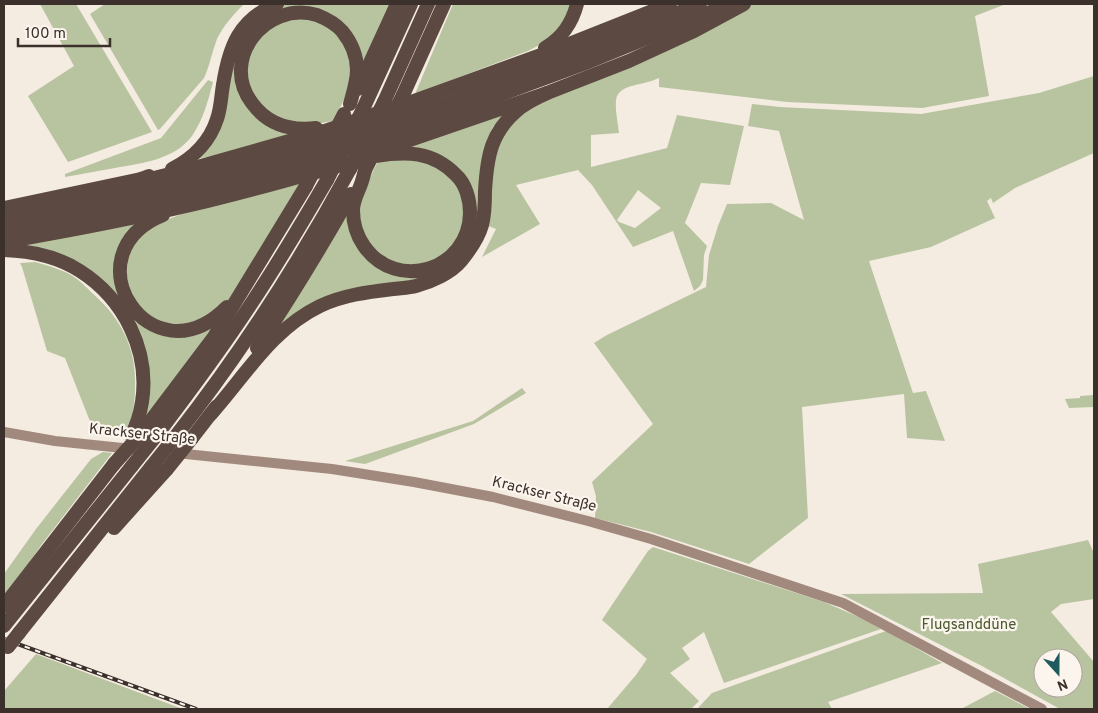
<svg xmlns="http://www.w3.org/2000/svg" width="1098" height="713" font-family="Overpass,sans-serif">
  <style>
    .green { fill: #b8c4a0; fill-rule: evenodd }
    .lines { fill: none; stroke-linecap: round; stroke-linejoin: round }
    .secondary { stroke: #a18a7d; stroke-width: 10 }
    .highway { stroke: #5c4a42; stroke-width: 14 }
    .rail-casing { stroke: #3b302b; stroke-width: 4 }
    .rail { stroke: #fbf5ee; stroke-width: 2; stroke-dasharray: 5.5; stroke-linecap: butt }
    .highway-bridge { stroke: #5c4a42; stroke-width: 14 }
    .labels { text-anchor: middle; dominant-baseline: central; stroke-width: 4.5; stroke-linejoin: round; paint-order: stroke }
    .street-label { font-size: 15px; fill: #3b302b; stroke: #fbf5ee }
    .park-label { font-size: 15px; fill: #4a5a2e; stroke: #fbf5ee }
  </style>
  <rect width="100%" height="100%" fill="#f4ebe1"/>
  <g class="green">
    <path d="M40 4H76L152 132 68 162 28 96 74 66Z"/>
    <path d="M105 4H244C234 14 223 26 217 39 212 52 210 65 204 78L160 129 158 130 90 14Z"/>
    <path d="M289 4H391L363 63C361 58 360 54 358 49 354 39 346 28 339 21 331 13 318 9 308 8 276 5 243 25 237 58 236 63 237 68 237 73 237 88 242 104 254 114 265 125 281 127 294 135L223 154 196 159C203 151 210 144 215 135 222 120 224 103 227 87 233 46 245 15 289 4Z"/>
    <path d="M453 4H570L567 15 560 31 547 41 528 51 415 94Z"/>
    <path d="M753 4H1006L975 16 989 96 922 108 787 102 659 87V78C654 80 649 82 644 83 633 86 617 87 616 101 615 109 618 124 619 133L591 135V167L667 148 677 115 744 126 730 185 701 183 685 223 707 246 704 255 703 280 700 286 694 291 673 231 633 247 592 185 578 170 516 185 540 224 482 257 496 229 486 225 497 141 526 108 708 28ZM638 190 661 208 635 228 619 222 617 220Z"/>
    <path d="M299 16C306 18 325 23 329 26 333 29 337 35 339 38 362 65 349 95 332 121L312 125 280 120 260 106 246 82 247 56 271 24Z"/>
    <path d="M1094 76V153L1015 188 993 203 991 198 987 201 995 218 931 247 869 261 913 393 926 391 945 441 907 438 904 394 802 407 808 518 749 564 651 532 595 518 596 496 592 482 653 424 594 343 607 335 706 287 709 255 718 226 727 204 771 203 804 220 779 131 748 126 752 104 780 107 921 114 1039 93Z"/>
    <path d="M208 80 213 82C208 101 203 120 192 136 174 160 142 163 115 168 98 171 82 174 65 177V174L161 138Z"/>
    <path d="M506 112 493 127 485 146 476 233 467 183 401 149Z"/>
    <path d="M404 156 435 164 456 184 464 200V228L448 254 423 266H395L365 240 359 217 360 198 370 177 379 159Z"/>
    <path d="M300 184 229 300 215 312 202 320 174 326 146 317 126 289 128 254 137 237 160 222 185 213Z"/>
    <path d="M349 210 376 265 439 271 419 279 361 289 274 331Z"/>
    <path d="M145 219 116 259 147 328 217 322 140 428 148 379 108 289 18 245Z"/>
    <path d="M35 262C49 266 65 270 77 279 82 283 87 288 91 292 121 318 137 348 135 389 135 397 134 407 132 415 130 422 126 429 122 436L105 430 95 434 65 358 47 351 22 267 20 263Z"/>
    <path d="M522 388 526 393 474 424 365 464 345 461 473 421Z"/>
    <path d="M1094 395V407L1069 408 1065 399 1080 398V396Z"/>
    <path d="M103 452 112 453 42 544 4 599V574L36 529 91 459Z"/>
    <path d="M1088 540 1094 553V599L1061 604 1051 612 1094 662V709H1060L982 666 841 594 983 593 978 564ZM1043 658H1073V688H1043Z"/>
    <path d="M653 547 824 602 861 618 881 629 724 683 704 632 682 648 690 659 670 673 699 701 691 709H607L636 675 647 659 602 620 648 551Z"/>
    <path d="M886 631 942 663 828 702 832 709H697L712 693Z"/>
    <path d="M36 654 180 708 181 709H4V691Z"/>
    <path d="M995 691 1030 709H961Z"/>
  </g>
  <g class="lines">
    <g class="secondary">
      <path d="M4 432 55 441 132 449"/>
      <path d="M176 453 332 469 414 482 493 497 588 521 651 539 843 603 1042 709"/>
    </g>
    <g class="highway">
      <path d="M545 48C563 37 572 23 577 4"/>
      <path d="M358 89 397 4"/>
      <path d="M403 95 444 4"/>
      <path d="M384 102 428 4"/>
      <path d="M363 109 411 4"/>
      <path d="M316 128C290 131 268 125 252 103 219 60 265 0 317 15 327 19 335 23 342 31 351 42 357 56 357 70 357 81 353 93 350 104"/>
      <path d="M384 149 547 93 629 61 692 32 744 4"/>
      <path d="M172 169C193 158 210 141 217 119 221 108 221 96 223 85 229 47 239 19 277 4"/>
      <path d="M141 179H150L194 168 328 130 411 102 549 52 670 4"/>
      <path d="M4 208 141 179 149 176"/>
      <path d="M163 215C67 254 151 384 227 307"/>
      <path d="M4 218C138 195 271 164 400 120 502 85 601 44 700 4"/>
      <path d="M4 231 68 219 152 202 232 182 309 161 392 135 583 64 730 4"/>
      <path d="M4 242C68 231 131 219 195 204 255 190 315 172 375 156 406 151 433 151 456 175 466 184 470 200 470 213 469 270 397 293 364 246 357 236 353 223 353 210 353 200 359 191 362 181 363 178 364 174 365 170"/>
      <path d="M4 250C31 251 57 256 80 271 124 299 150 351 142 402 140 414 137 425 131 435"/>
      <path d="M257 348C290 298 322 246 351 194"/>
      <path d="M211 414C245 376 272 329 320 306 343 295 368 292 393 289 400 288 409 288 416 286 431 282 451 273 461 261 470 250 478 239 482 225 485 214 485 203 485 191 487 156 491 131 520 108 528 102 538 97 547 93"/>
      <path d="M140 435 214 337 306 186"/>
      <path d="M156 436C188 394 220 351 249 307 277 265 302 223 327 180"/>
      <path d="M175 437C241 353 299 263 350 169"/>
      <path d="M192 438 216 407"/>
      <path d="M114 528 167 469"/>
      <path d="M4 606 114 464"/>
      <path d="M4 626 132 466"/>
      <path d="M19 633 151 467"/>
    </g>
    <defs>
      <path id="rail" d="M4 639 196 709"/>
    </defs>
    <use href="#rail" class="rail-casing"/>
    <use href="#rail" class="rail"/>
    <g class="highway-bridge">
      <path d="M350 169 384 102"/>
      <path d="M365 170 403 95"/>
      <path d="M327 180 363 109"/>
      <path d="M306 186 344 114"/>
      <path d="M114 464 140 435"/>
      <path d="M132 466 156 436"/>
      <path d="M151 467 175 437"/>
      <path d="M167 469 192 438"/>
      <path d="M8 647 19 633"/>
    </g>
  </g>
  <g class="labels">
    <g class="street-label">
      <text transform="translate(142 435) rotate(6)">Krackser Straße</text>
      <text transform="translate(544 495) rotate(14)">Krackser Straße</text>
    </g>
    <g class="park-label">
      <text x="969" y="625">Flugsanddüne</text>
    </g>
  </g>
  <rect width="1098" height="713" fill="none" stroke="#3b302b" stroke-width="10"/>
  <g transform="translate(1058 673) rotate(159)"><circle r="24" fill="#fbf5ee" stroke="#aea6a0"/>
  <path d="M0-4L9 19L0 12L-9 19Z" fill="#1f5a5e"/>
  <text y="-8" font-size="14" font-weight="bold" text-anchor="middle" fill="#3b302b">N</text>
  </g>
  <path d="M18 38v8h92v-8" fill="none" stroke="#3b302b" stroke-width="2.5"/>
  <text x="25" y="38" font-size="15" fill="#3b302b" stroke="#fbf5ee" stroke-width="4" paint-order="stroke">100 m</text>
</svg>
